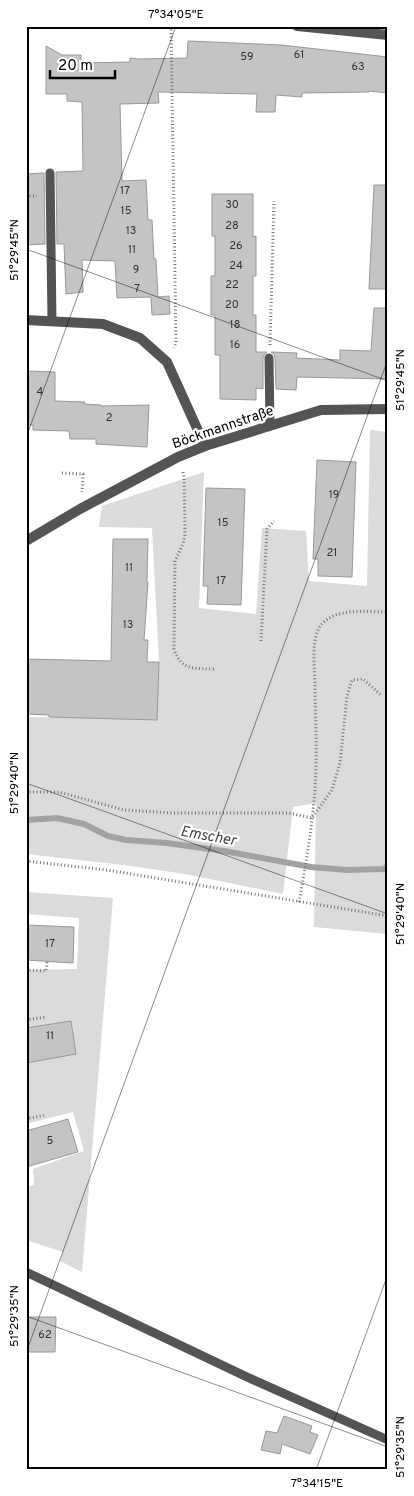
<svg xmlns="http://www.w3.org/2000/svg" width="414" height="1496" font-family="Overpass,sans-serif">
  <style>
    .green { fill: #dbdbdb }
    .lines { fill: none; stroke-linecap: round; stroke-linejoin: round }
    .stream { stroke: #a2a2a2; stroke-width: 6 }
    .building { fill: #c4c4c4; stroke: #989898 }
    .path { stroke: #767676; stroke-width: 3; stroke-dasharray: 1 2.5; stroke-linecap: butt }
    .lane { stroke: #545454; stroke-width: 9 }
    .street { stroke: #545454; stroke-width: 10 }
    .ticks { fill: none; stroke: #000; stroke-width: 1; stroke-opacity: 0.45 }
    .labels { text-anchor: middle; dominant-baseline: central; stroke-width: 4.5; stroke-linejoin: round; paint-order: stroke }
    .number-label { font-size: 11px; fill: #313131 }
    .street-label { font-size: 14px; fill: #000; stroke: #fff }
    .water-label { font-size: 15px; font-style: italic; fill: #434343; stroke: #fff }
    .neatline { fill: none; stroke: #000; stroke-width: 2 }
    .ticks-label { font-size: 12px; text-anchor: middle; fill: #000 }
  </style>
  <rect width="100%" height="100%" fill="#fff"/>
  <g class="green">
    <path d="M370 430 388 432V934L314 927 316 803 293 807 283 894 185 874 124 865 26 854V717L157 719 159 662 152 528 99 527 102 506 204 472 199 608 256 614 262 528 306 531 309 581 367 586Z"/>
    <path d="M26 892 113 898 82 1272 60 1261 63 1252 26 1240V1187L34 1185 33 1169 84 1151 73 1112 26 1124V970L77 969 79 918 26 914Z"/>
  </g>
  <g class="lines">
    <path class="stream" d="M26 820 57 818 84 824 108 836 126 840 167 843 224 851 311 867 347 870 384 869 388 866"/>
  </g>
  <g class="building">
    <path d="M188 41 281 45 388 57V93L369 91V92L302 93V97L276 95 275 112H256L257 94 158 92 159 103 120 104 122 181 146 180 148 220H152L154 259H156L158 297 169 296 170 314 152 315 151 297 117 298 115 261 82 260 83 292 66 294 64 244H57L56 172 83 171 82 102 67 101V94H46V46L62 55H81V63L130 62V58L139 59 187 58Z"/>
    <path d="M44 173 45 244 26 245V174Z"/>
    <path d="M374 185H388V289H369Z"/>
    <path d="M212 194H253V237L256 236V276H253V315H256V352H267L264 355 263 358V389L256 388V400L220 399V355H215V315H211V276H215V236H212Z"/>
    <path d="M374 308H388V379L297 377 296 390 276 389 275 358 274 354 271 352 297 353 296 358 340 360V350L371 351Z"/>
    <path d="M27 371 55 372V401L85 402 84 404 101 405V406L149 405 147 447 96 444V439H70L69 431 33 430V425H26Z"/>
    <path d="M317 460 356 462 352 577 318 576V559H313Z"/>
    <path d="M206 488 245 489 241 605 207 604 208 586H203Z"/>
    <path d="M113 539H148L147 582H148L144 640H148L147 662H159L157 720 49 717V715L26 714V659L111 661Z"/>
    <path d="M26 925 74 927 73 963 26 960Z"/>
    <path d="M71 1021 76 1054 26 1063V1028Z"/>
    <path d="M68 1119 78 1152 26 1167V1131Z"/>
    <path d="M26 1317H56L55 1352H26Z"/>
    <path d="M284 1416 312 1426 310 1432 318 1435 310 1454 282 1444 280 1454 261 1450 266 1431 277 1433Z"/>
  </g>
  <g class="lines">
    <g class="path">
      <path d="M171 26 176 343 174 348"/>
      <path d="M26 196H37"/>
      <path d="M270 345 274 201"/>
      <path d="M183 472 184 477 185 536 183 544 175 561 174 649C182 672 195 668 216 669"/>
      <path d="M62 473 83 474 82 492"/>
      <path d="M261 641 267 529 274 521"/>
      <path d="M26 792H59L124 810 173 813H289L312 818 332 790 340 763 347 696 352 680 363 679 382 696"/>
      <path d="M26 861 107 870 388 916"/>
      <path d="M299 902C307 858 315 812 316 766 317 740 315 713 315 686 315 669 310 637 322 624 338 607 367 612 388 612"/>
      <path d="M26 970 46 971 47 962"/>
      <path d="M26 1020 46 1017"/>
      <path d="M26 1119 45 1115"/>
    </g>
    <g class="lane">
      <path d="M50 173 52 321"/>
      <path d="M269 358 270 426"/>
      <path d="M26 1272 247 1377 388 1440"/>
    </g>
    <g class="street">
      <path d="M297 26 388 35"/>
      <path d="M26 320 103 324 140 338 167 362 205 446"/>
      <path d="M26 541 80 509 178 457 205 446 321 410 388 409"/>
    </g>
  </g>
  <path class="ticks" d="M26 249 388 381M26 438 176 26M26 783 388 914M26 1316 388 1447M26 1353 388 359M316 1470 388 1274"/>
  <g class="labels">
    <g class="number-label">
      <text x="299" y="55">61</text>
      <text x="247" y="57">59</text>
      <text x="358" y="67">63</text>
      <text x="125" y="191">17</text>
      <text x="232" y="205">30</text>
      <text x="126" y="211">15</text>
      <text x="232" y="226">28</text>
      <text x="131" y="231">13</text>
      <text x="236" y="246">26</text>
      <text x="132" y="250">11</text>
      <text x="236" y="266">24</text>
      <text x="136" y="270">9</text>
      <text x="232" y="285">22</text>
      <text x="137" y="289">7</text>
      <text x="232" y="305">20</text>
      <text x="235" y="325">18</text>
      <text x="235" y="345">16</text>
      <text x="40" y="392">4</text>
      <text x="109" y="418">2</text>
      <text x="334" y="495">19</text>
      <text x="223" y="523">15</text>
      <text x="332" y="553">21</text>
      <text x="129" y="568">11</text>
      <text x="221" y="581">17</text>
      <text x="128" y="625">13</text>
      <text x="50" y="944">17</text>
      <text x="50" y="1036">11</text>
      <text x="50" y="1141">5</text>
      <text x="45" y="1335">62</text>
    </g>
    <g class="street-label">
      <text transform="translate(223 428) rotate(-19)">Böckmannstraße</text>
    </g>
    <g class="water-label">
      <text transform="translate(208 837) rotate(10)">Emscher</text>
    </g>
  </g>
  <rect width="414" height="1496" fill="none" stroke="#ffffff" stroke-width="55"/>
  <path d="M50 70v8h65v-8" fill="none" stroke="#000000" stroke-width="2.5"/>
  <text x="58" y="70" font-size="15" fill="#000000" stroke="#ffffff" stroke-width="4" paint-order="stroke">20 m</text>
  <rect x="28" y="28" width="358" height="1440" class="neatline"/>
  <g class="ticks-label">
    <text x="176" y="18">7°34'05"E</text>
    <text transform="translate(14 250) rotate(-90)" y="4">51°29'45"N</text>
    <text transform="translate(400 380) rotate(-90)" y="4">51°29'45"N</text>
    <text transform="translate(14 783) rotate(-90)" y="4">51°29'40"N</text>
    <text transform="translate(400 914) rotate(-90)" y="4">51°29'40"N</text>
    <text transform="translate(14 1316) rotate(-90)" y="4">51°29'35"N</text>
    <text transform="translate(400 1447) rotate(-90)" y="4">51°29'35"N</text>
    <text x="317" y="1487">7°34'15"E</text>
  </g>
</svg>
